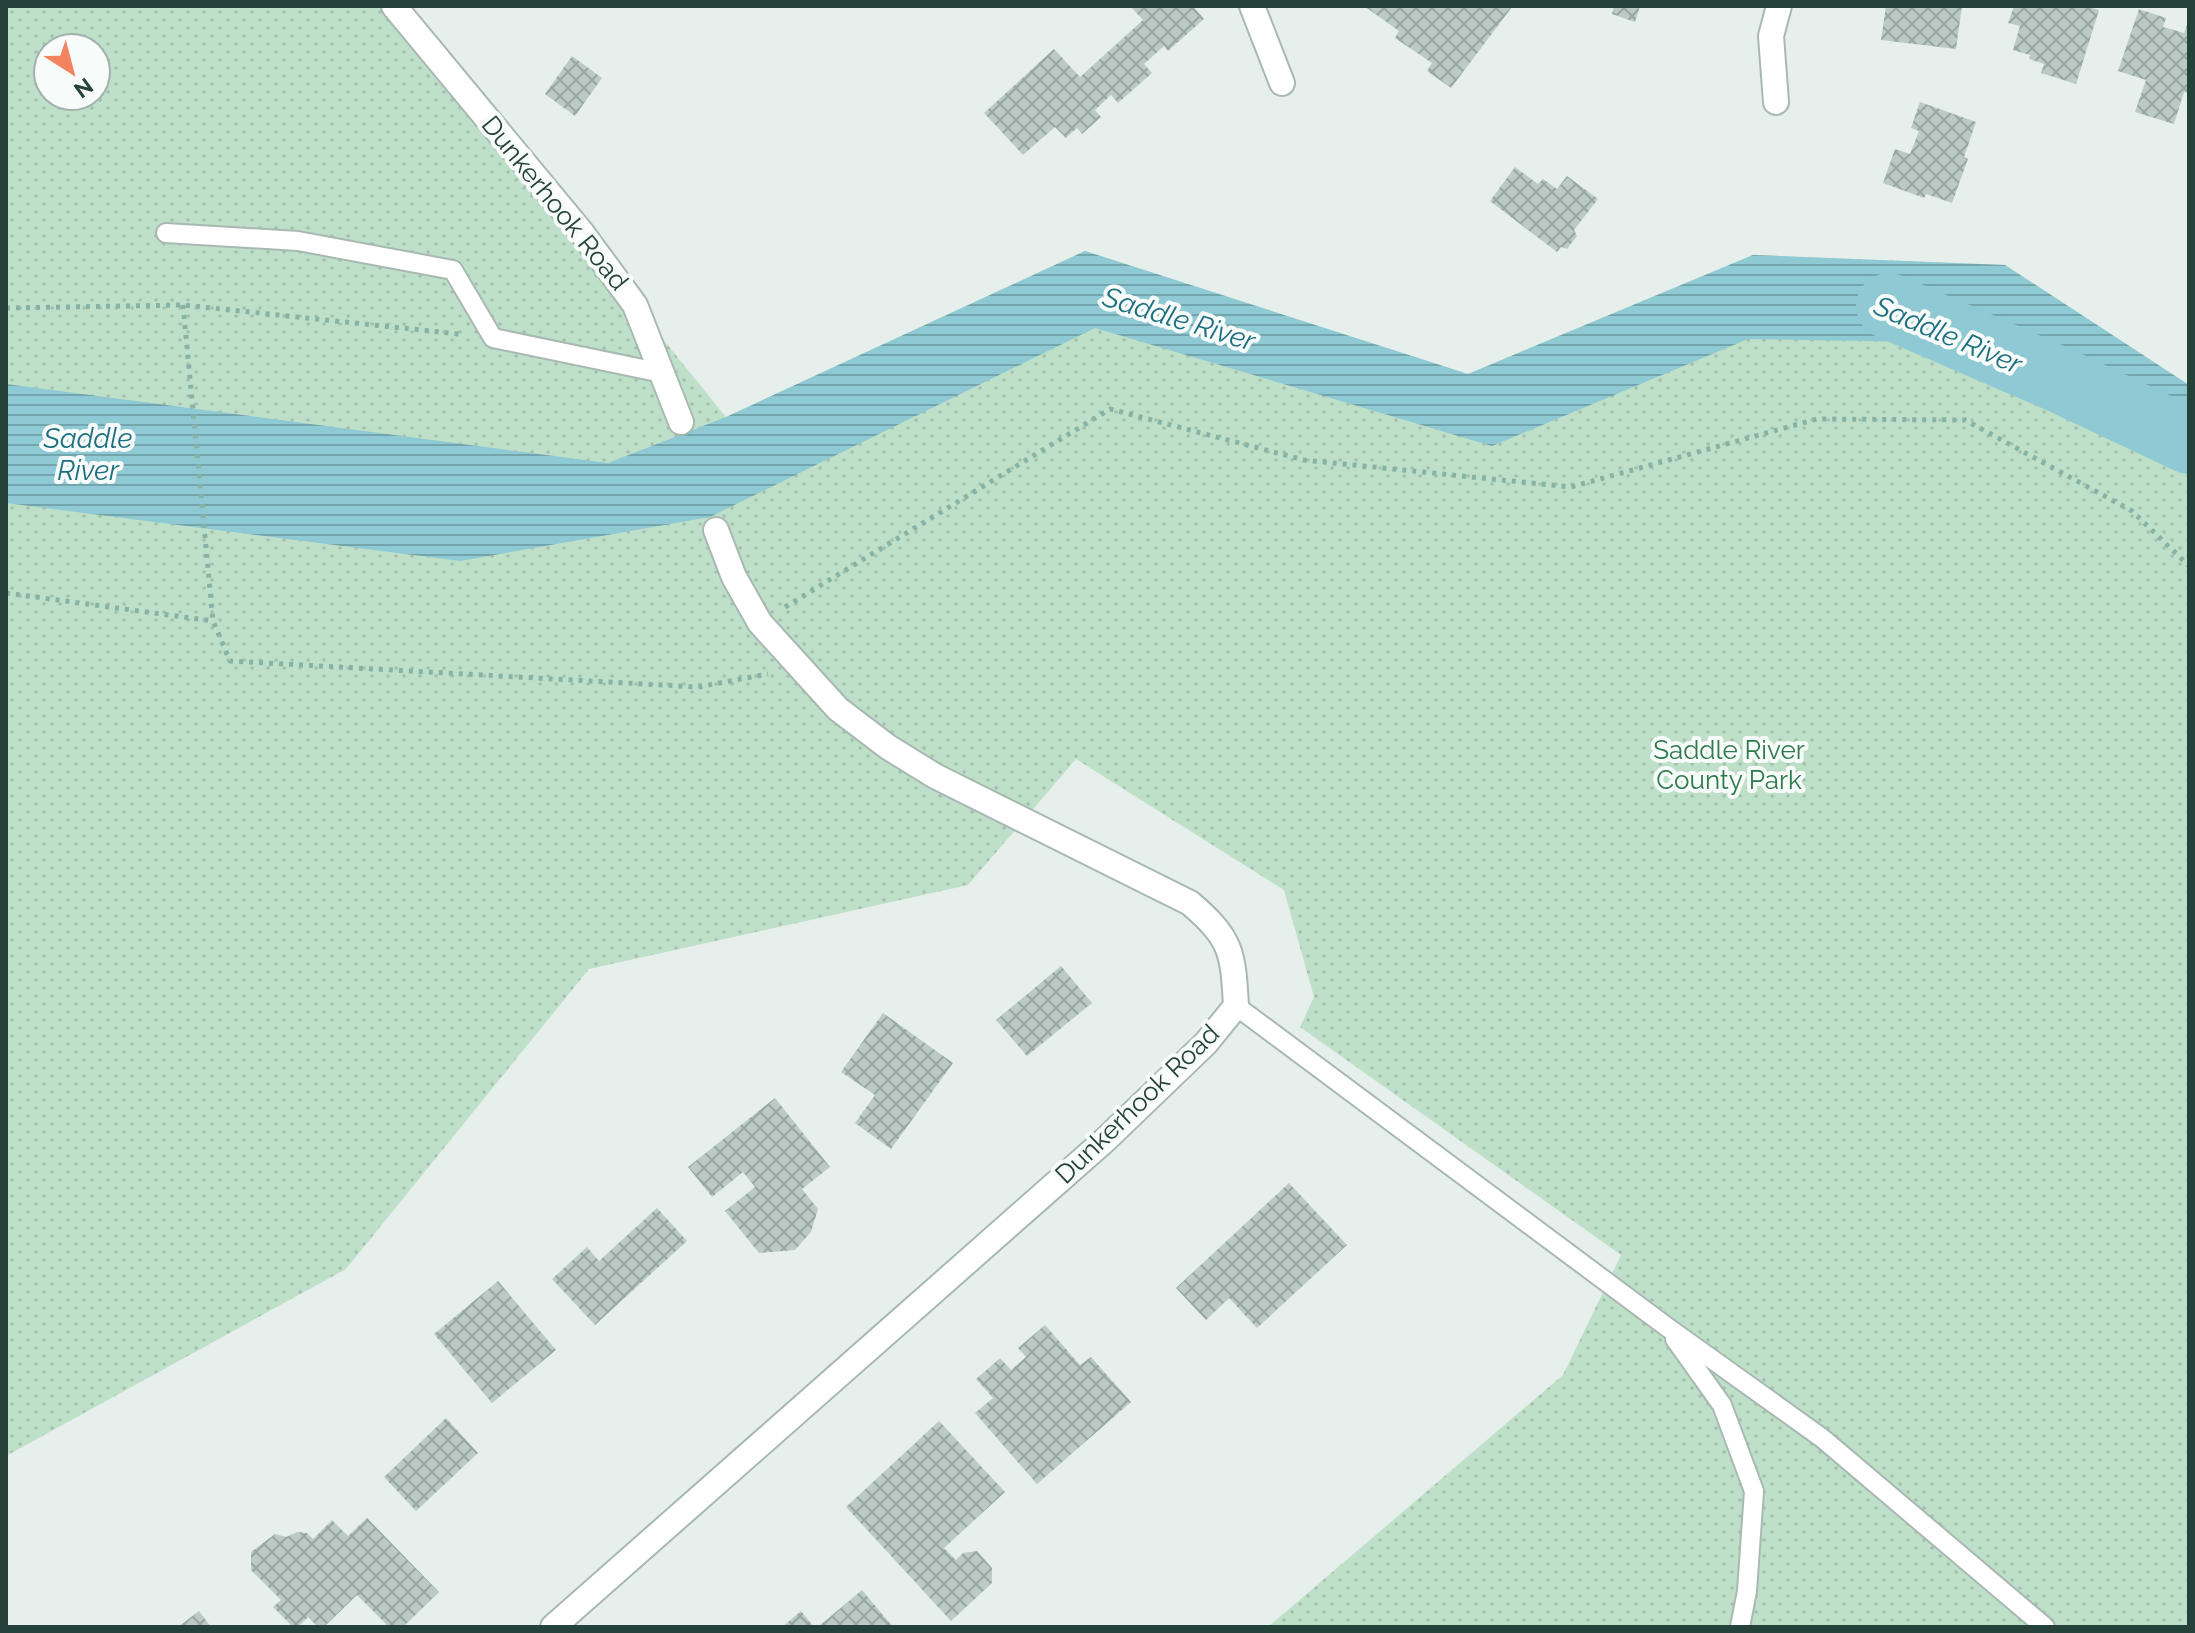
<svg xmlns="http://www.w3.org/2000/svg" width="2195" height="1633" font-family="Raleway,sans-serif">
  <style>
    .park { fill: url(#park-dots); fill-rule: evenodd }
    .water { fill: url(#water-rules) }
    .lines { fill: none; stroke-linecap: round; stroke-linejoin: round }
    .river { stroke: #8ec9d4; stroke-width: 66 }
    .building { fill: url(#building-cross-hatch) }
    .service-casing { stroke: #a8b8b2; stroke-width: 22 }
    .minor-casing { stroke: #a8b8b2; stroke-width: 28 }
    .path { stroke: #86b3a5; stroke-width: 5; stroke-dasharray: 4 6; stroke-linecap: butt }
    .service { stroke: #fff; stroke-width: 18 }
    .minor { stroke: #fff; stroke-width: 24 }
    .labels { text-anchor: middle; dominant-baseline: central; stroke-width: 8; stroke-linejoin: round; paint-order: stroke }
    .street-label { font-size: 26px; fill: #24423a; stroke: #f7fbf9 }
    .park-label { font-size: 26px; fill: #2d7a4b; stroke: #f7fbf9 }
    .water-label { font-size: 28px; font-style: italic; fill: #1c6f80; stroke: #f7fbf9 }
  </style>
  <defs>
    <pattern id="park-dots" width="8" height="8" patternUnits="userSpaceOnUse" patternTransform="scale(2)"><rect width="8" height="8" fill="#bfe0c8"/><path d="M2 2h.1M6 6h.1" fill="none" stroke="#a4c1ad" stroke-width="1.8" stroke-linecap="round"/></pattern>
    <pattern id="water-rules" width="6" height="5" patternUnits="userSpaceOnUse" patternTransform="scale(2)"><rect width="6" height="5" fill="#8ec9d4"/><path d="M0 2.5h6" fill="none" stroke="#74a5ad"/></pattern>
    <pattern id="building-cross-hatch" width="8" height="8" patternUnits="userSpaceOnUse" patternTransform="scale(2)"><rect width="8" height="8" fill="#bbcac4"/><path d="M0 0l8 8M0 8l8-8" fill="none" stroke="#98a6a0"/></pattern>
  </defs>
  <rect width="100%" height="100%" fill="#e6efeb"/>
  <path class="park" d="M6 6H393L726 417 1085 251 1468 374 1753 255 2005 265 2189 385V1627H1268L1563 1375 1621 1255 1300 1027 1314 997 1284 890 1076 759 968 885 589 969 346 1269 6 1456ZM48 48H96V96H48Z"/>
  <path class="water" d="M1085 251 1468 374 1753 255 2005 265 2189 385V468L2060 380 2031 344 1748 339 1492 446 1095 328 710 517 460 561 6 503V384L608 463 726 417Z"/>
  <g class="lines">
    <path class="river" d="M1889 306 2060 380 2189 441"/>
  </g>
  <g class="building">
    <path d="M1130 6H1193L1204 19 1168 51 1164 46 1144 64 1152 73 1118 103 1111 95 1095 110 1101 117 1082 134 1077 128 1066 138 1055 127 1023 155 984 113 1054 49 1080 77 1143 20Z"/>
    <path d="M1364 6H1510L1512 7 1451 88 1427 71 1432 63 1395 38 1399 31Z"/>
    <path d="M1614 6H1640L1635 22 1612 14Z"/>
    <path d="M1886 6H1962L1956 49 1881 40Z"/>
    <path d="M2014 6H2086L2099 10 2076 84 2041 73 2044 64 2029 59 2030 55 2013 50 2020 26 2008 23Z"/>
    <path d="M2139 9 2166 18 2163 27 2184 33 2189 19V93L2184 92 2174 124 2135 112 2146 80 2118 71Z"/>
    <path d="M572 56 602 78 575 116 545 94Z"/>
    <path d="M1920 102 1976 122 1964 157 1968 159 1952 203 1926 194 1924 198 1883 183 1895 149 1910 154 1919 131 1911 128Z"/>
    <path d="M1515 167 1538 184 1543 179 1557 189 1567 176 1598 199 1574 230 1577 236 1567 249 1561 247 1557 252 1490 201Z"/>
    <path d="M1061 966 1092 1003 1027 1056 996 1020Z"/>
    <path d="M883 1013 953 1063 891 1149 855 1123 875 1095 841 1072Z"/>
    <path d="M775 1098 830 1167 802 1189 818 1209 811 1232 795 1250 759 1253 725 1211 755 1187 743 1172 712 1197 688 1167Z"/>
    <path d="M1289 1183 1347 1245 1257 1328 1229 1298 1206 1320 1176 1288Z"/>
    <path d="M657 1208 687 1241 595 1325 552 1279 587 1247 599 1261Z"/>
    <path d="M498 1281 556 1350 492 1403 434 1334Z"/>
    <path d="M1045 1325 1080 1365 1091 1357 1131 1402 1037 1484 975 1413 993 1398 976 1379 1000 1358 1011 1370 1026 1357 1018 1348Z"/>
    <path d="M446 1418 478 1453 416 1511 384 1477Z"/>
    <path d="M939 1421 1005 1492 944 1548 956 1560 963 1553 977 1551 992 1568V1583L951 1621 846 1507Z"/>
    <path d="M367 1518 439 1592 403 1627H389L357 1595 324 1627H318L308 1617 298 1627H293L273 1607 281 1600 251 1570V1552L275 1534 286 1537 297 1532 307 1533 313 1539 332 1520 348 1536Z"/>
    <path d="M862 1590 893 1627H818Z"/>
    <path d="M199 1611 211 1627H178Z"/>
    <path d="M801 1611 814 1627H782Z"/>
  </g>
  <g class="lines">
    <defs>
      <g id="service">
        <path d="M166 233 298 241 453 270 493 338 662 373"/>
        <path d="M1236 1006 1667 1327 1822 1438 2045 1627"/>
        <path d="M1675 1339 1722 1405 1754 1491 1747 1591 1740 1627"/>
      </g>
      <g id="minor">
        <path d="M394 6 582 233 635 305 681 422"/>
        <path d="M1252 6 1282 83"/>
        <path d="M1776 102 1771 36 1779 6"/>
        <path d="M553 1627 1104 1141 1206 1043 1236 1006C1233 952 1232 939 1190 903L935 776 888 747 838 709 760 623 734 577 716 530"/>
      </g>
    </defs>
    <use href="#service" class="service-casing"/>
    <use href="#minor" class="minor-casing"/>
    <g class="path">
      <path d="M183 305 213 621 230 661 698 687 768 674"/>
      <path d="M6 308 183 305 459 334"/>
      <path d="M6 593 213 621"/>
      <path d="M785 607 1110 409 1304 460 1571 487 1817 419 1965 420 2132 511 2189 566"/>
    </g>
    <use href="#service" class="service"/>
    <use href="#minor" class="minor"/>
  </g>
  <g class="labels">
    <g class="street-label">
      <text transform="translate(555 203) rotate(51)">Dunkerhook Road</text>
      <text transform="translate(1137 1104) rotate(-44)">Dunkerhook Road</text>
    </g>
    <g class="park-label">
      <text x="1729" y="750">Saddle River<tspan x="1729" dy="30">County Park</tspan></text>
    </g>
    <g class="water-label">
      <text transform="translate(1179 319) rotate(17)">Saddle River</text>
      <text transform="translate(1948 335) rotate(23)">Saddle River</text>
      <text x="88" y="438">Saddle<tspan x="88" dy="32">River</tspan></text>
    </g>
  </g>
  <rect width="2195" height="1633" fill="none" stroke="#24423a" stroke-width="16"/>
  <g transform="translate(72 72) rotate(144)"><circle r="38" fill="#f7fbf9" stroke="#a3b1ad" stroke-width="2"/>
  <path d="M0-6L14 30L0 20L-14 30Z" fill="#f4845f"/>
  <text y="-12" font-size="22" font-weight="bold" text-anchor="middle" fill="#24423a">N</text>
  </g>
</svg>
